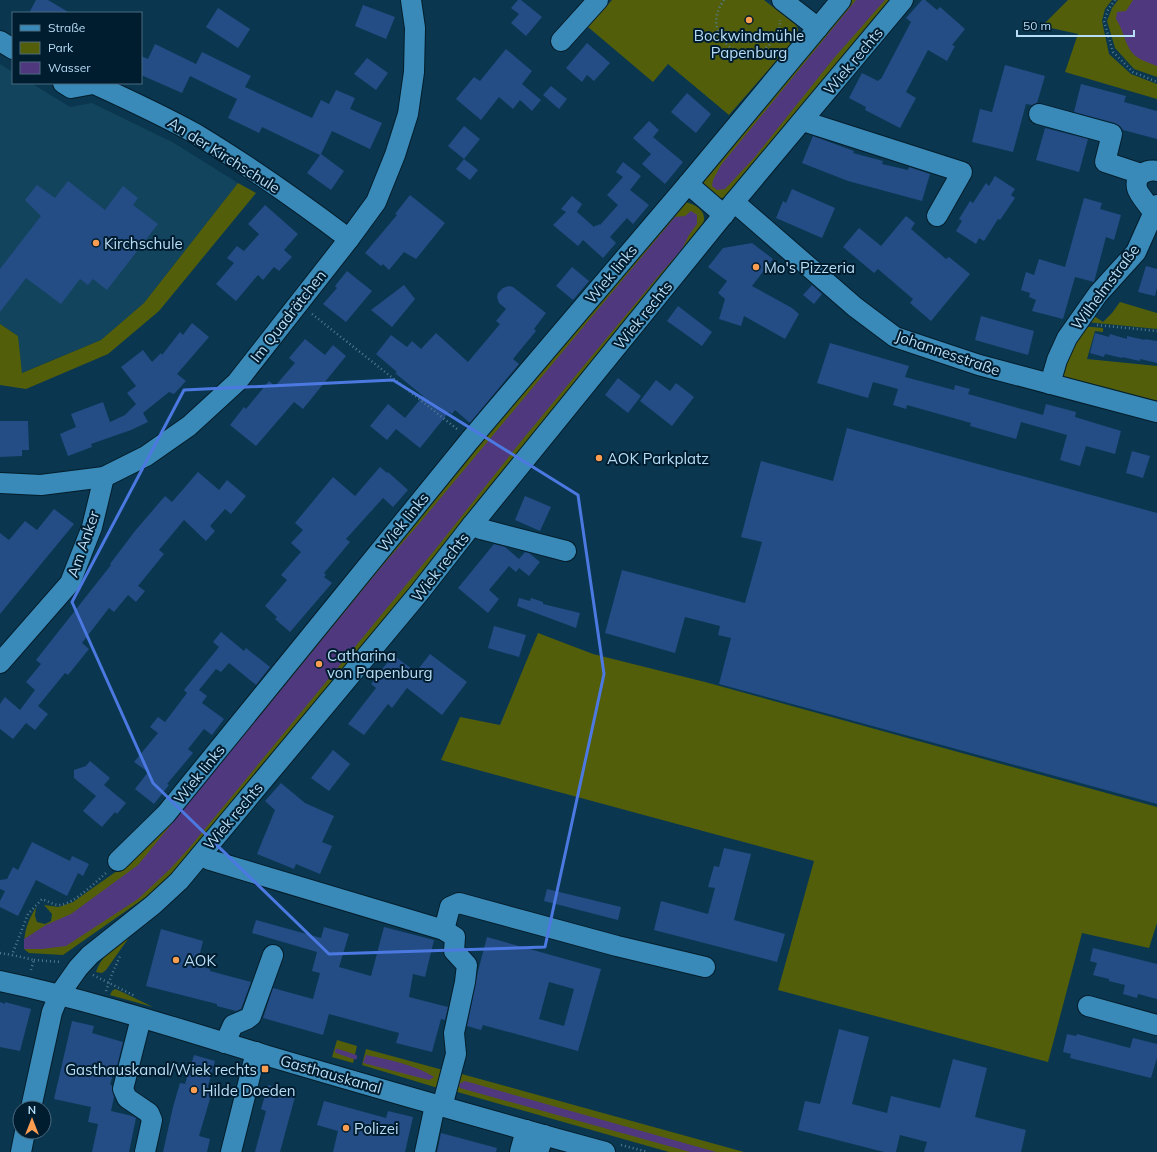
<svg xmlns="http://www.w3.org/2000/svg" width="1157" height="1152" font-family="Mulish,sans-serif">
  <style>
    .built { fill: #12445e }
    .green { fill: #535e0b }
    .water { fill: #50387e }
    .lines { fill: none; stroke-linecap: round; stroke-linejoin: round }
    .stream { stroke: #50387e; stroke-width: 4.5 }
    .building { fill: #244c85; fill-rule: evenodd }
    .minor-casing { stroke: #041d2b; stroke-width: 22 }
    .path { stroke: #517b93; stroke-width: 2.5; stroke-dasharray: 1 3; stroke-linecap: butt }
    .minor { stroke: #398ab8; stroke-width: 20 }
    .marked { fill: none; stroke: #4c79e1; stroke-width: 3; stroke-linejoin: round }
    .poi-dot { fill: #fc9e52; stroke: #001d30; stroke-width: 1.5 }
    .labels { text-anchor: middle; dominant-baseline: central; stroke-width: 4; stroke-linejoin: round; paint-order: stroke }
    .poi-label { font-size: 15px; fill: #b8ddf6; stroke: #001d30; text-anchor: start }
    .street-label { font-size: 15px; fill: #b8ddf6; stroke: #001d30 }
  </style>
  <rect width="100%" height="100%" fill="#0a374f"/>
  <path class="built" d="M0 64 13 72V83H31L70 107 92 103 174 143 238 183 144 303 101 340 21 373 18 336 0 324Z"/>
  <g class="green">
    <path d="M612 0H764L796 25 798 29 797 37 729 115 668 64 653 82 588 27Z"/>
    <path d="M845 0H891L728 196 719 199 704 188 702 180Z"/>
    <path d="M1068 0H1112L1105 9 1102 21 1109 54 1131 74 1157 84V99L1065 72 1078 34 1042 26Z"/>
    <path d="M1118 0H1157V77L1134 69 1115 48 1107 21 1112 8Z"/>
    <path d="M238 183 256 193 159 311 108 354 26 389 0 385V324L18 336 22 373 101 340 144 303Z"/>
    <path d="M683 201C724 212 695 237 680 257L203 841 176 871 153 892 63 955 29 953 24 949C24 931 27 923 36 907L35 916 37 922 45 924 51 921 52 914 44 905 59 907 73 902 114 873 128 865 340 607Z"/>
    <path d="M1120 302 1157 313V329L1086 322 1091 314 1103 322 1112 313Z"/>
    <path d="M1081 326 1103 328V332L1095 331 1087 359 1157 366V402L1083 382 1075 385C1070 382 1064 380 1063 375 1058 362 1075 338 1081 326Z"/>
    <path d="M538 633 593 654 705 682 1157 807V923L1149 948 1082 933 1048 1062 778 990 814 861 441 760 460 717 500 725Z"/>
    <path d="M125 938 128 939 106 970 102 973 96 972C100 958 114 947 125 938Z"/>
    <path d="M115 989 120 991 153 1007 110 995 112 991Z"/>
    <path d="M337 1040 357 1046 353 1063 332 1057Z"/>
    <path d="M366 1049 443 1070 438 1088 362 1065Z"/>
    <path d="M458 1073 744 1152H669L454 1091Z"/>
  </g>
  <g class="water">
    <path d="M856 0H885L834 58 754 158 725 189 717 190 712 186 713 180 721 165Z"/>
    <path d="M1133 0H1157V66C1151 63 1142 61 1137 57 1125 49 1124 30 1116 19L1117 12 1126 11Z"/>
    <path d="M691 211 697 215V224L689 235 682 249 655 280 522 440 438 546 190 847 170 869 138 899 66 946 42 949H24V939L46 925 71 914 138 865 383 565 418 525 675 217 685 216Z"/>
    <path d="M366 1055C390 1060 413 1064 434 1077L429 1080 363 1063Z"/>
    <path d="M465 1081 716 1152H690L460 1088 459 1084Z"/>
  </g>
  <g class="lines">
    <path class="stream" d="M337 1051 355 1057"/>
  </g>
  <g class="building">
    <path d="M36 0H48L70 13H29Z"/>
    <path d="M518 0H521L542 17 526 36 511 23 519 14 511 8Z"/>
    <path d="M922 0H925L937 10 940 7 965 29 952 45 955 46 947 61 928 50 906 92 916 98 900 128 865 110 866 107 849 98 862 73 878 81 880 79H881L911 22 906 18Z"/>
    <path d="M363 5 395 17 386 39 355 26Z"/>
    <path d="M218 8 250 29 238 48 206 27Z"/>
    <path d="M587 43 610 63 594 81 587 75 582 82 566 68Z"/>
    <path d="M155 44 196 64 202 52 251 76 245 87 312 118 321 100 329 104 336 90 355 98 350 109 382 123 370 149 332 131 321 154 344 171 331 190 307 173 320 155 262 127 259 133 228 118 237 99 190 76 182 93 141 75V56L148 59Z"/>
    <path d="M506 49 532 71 522 84 541 100 532 111 520 100 513 109 499 97 481 120 456 99 474 77 480 81Z"/>
    <path d="M367 58 388 73 376 90 354 74Z"/>
    <path d="M1005 65 1045 76 1037 103 1032 105 1026 104 1013 152 972 142 980 109 992 112Z"/>
    <path d="M1081 84 1126 96 1124 102 1157 111V139L1123 130 1120 126 1115 123 1074 112Z"/>
    <path d="M551 86 567 99 559 109 543 95Z"/>
    <path d="M687 93 711 114 696 133 671 112Z"/>
    <path d="M649 121 659 130 653 137 683 162 665 184 642 164 651 154 633 138Z"/>
    <path d="M464 126 480 139 464 159 448 146Z"/>
    <path d="M1045 128 1088 139 1079 172 1036 160Z"/>
    <path d="M813 136 854 151 853 153 883 161 882 164 908 170 909 167 930 174 922 201 848 181 802 163Z"/>
    <path d="M464 159 478 170 470 180 456 169Z"/>
    <path d="M623 162 641 176 630 190 649 205 633 224 627 218 610 237 616 243 603 258 583 240 578 246 553 225 566 212 561 209 572 196 582 204 577 212 594 227 596 225 597 226 599 224 600 225 618 205 607 195 623 177 616 172Z"/>
    <path d="M995 176 1015 189 1011 195 1015 198 1000 220 998 219 984 241 979 238 976 244 956 231 962 221 959 219 970 201 973 203 986 183 989 186Z"/>
    <path d="M68 181 105 210 123 186 138 198 133 205 158 224 107 290 93 279 88 285 80 279 61 304 26 278 0 312V269L41 216 25 200 37 185 55 198Z"/>
    <path d="M792 189 835 208 822 238 776 218 783 201 786 203Z"/>
    <path d="M410 195 445 223 416 259 404 252 389 270 383 264 381 266 365 253 397 215 395 214Z"/>
    <path d="M1084 198 1102 203 1100 209 1121 215 1114 240 1106 237 1094 282 1075 277 1063 319 1032 311 1036 300 1029 297 1030 293 1021 290 1026 272 1034 275 1039 259 1065 267Z"/>
    <path d="M265 205 298 234 284 250 292 257 279 271 274 267 263 280 258 275 236 301 216 284 234 263 227 258 237 246 244 251 259 234 248 224Z"/>
    <path d="M906 216 915 223 911 229 946 259 949 257 970 274 931 321 910 303 913 299 878 269 874 273 843 247 859 228 881 246Z"/>
    <path d="M752 243 773 259 752 286 792 308 799 314 785 339 744 316 741 326 719 319 725 299 718 293 727 281 708 267 723 248Z"/>
    <path d="M1146 266 1157 269V288L1155 296 1138 292Z"/>
    <path d="M572 267 589 281 573 300 556 286Z"/>
    <path d="M347 271 372 291 346 322 323 304 337 288 335 286Z"/>
    <path d="M404 285 415 299 392 327 371 310Z"/>
    <path d="M812 285 822 294 814 304 803 295Z"/>
    <path d="M509 286 513 287 546 313 534 329 536 331 513 359 519 364 470 423 455 410 452 414 449 412 420 448 396 429 387 440 370 426 388 404 405 418 423 396 395 373 397 372 376 354 391 335 407 347 412 341 421 349 436 333 468 362 500 324 496 321 506 309 499 303 497 297 498 293 503 288Z"/>
    <path d="M678 306 712 332 702 346 667 321Z"/>
    <path d="M981 316 1034 331 1028 355 975 340Z"/>
    <path d="M192 323 209 337 177 374 186 381 174 394 169 392 143 413 148 422 131 430 91 444 92 447 68 456 60 434 76 427 71 414 103 402 110 422 125 415 136 404 127 393 136 386 121 367 143 350 152 362 161 353 162 355 180 332 183 335Z"/>
    <path d="M1095 333 1109 337 1110 334 1127 339V336L1145 340V339L1157 341V363L1140 359V361L1122 357V358L1105 354 1104 357 1090 353Z"/>
    <path d="M305 339 325 355 333 345 346 356 303 409 294 402 256 446 230 425 244 407 246 409 269 381 275 386 295 363 289 358Z"/>
    <path d="M830 343 909 366 905 377 954 390 955 385 970 389 968 394 1043 415 1046 404 1076 412 1075 417 1121 431 1115 454 1086 446 1080 466 1060 460 1067 435 1021 422 1016 439 970 426 971 423 907 405 906 409 893 405 898 389 873 382 868 398 817 383Z"/>
    <path d="M618 378 641 396 628 413 605 395Z"/>
    <path d="M656 380 670 391 676 383 694 397 672 426 640 401Z"/>
    <path d="M0 421H28L29 450H22V456L0 457Z"/>
    <path d="M847 428 1157 513V804L719 684 731 638 718 635 720 626 685 617 675 653 605 633 622 570 745 603 762 542 741 537 761 461 833 481Z"/>
    <path d="M1132 451 1150 456 1143 478 1126 473Z"/>
    <path d="M380 467 387 473 388 472 408 490 393 507 383 498 346 539 350 542 324 573 326 575 324 577 332 583 290 632 275 619 277 617 265 606 287 580 281 575 301 552 291 543 303 530 295 523 333 477 355 496Z"/>
    <path d="M198 472 219 490 227 480 246 496 231 514 225 509 210 526 215 531 206 541 184 520 159 550 164 554 138 586 145 591 136 602 128 595 114 612 109 608 82 643 89 649 68 675 65 673 38 706 48 714 35 730 26 723 13 739 0 729V704L5 697 20 710 35 690 26 682 41 664 36 660 111 565 110 564 135 531 165 496 172 502Z"/>
    <path d="M525 496 551 507 540 531 515 520Z"/>
    <path d="M54 509 74 524 0 614V533L9 540 25 521 37 530Z"/>
    <path d="M494 544 505 547 519 559 525 552 529 553 540 562 529 576 519 568 516 572 509 566 489 590 499 599 488 613 458 588Z"/>
    <path d="M519 598 530 601 531 598 543 602V604L580 613 576 628 517 606Z"/>
    <path d="M494 626 526 635 519 657 488 648Z"/>
    <path d="M221 632 244 651 246 648 270 667 256 685 229 663 221 672 216 669 199 690 207 696 202 703 224 719 212 735 204 729 188 749 193 753 167 784 169 785 154 804 135 789 148 772 134 762 158 733 150 727 158 717 165 722 187 693 184 690 219 647 213 642Z"/>
    <path d="M430 654 467 682 442 715 407 688 392 708 388 704 364 735 348 724 376 688 371 684 393 655 416 672Z"/>
    <path d="M333 750 350 764 329 791 311 778Z"/>
    <path d="M90 761 110 778 104 785 126 803 117 814 115 812 102 827 83 811 96 796 74 778V770L86 766Z"/>
    <path d="M281 783 305 803 334 816 322 842 332 846 320 874 296 864 294 869 257 854 275 810 265 801Z"/>
    <path d="M32 842 70 861 72 856 89 864 83 876 78 873 67 896 36 880 18 916 0 907V901L5 891 0 889V880L7 879 13 867 18 870Z"/>
    <path d="M724 848 751 854 734 920 785 934 777 962 654 930 661 901 708 914 715 888 708 887 714 866 719 867Z"/>
    <path d="M547 889 621 907 618 920 544 901Z"/>
    <path d="M256 920 321 938 324 927 349 934 339 967 371 976 384 927 434 940 425 977 413 974 409 997 448 1007 445 1020 441 1019 432 1052 396 1043 399 1033 329 1014 323 1035 263 1018 273 988 313 999 320 973 312 971 317 952 252 933Z"/>
    <path d="M161 929 203 941 197 965 210 969V971L251 982 241 1009 236 1011 217 1006V1004L146 986Z"/>
    <path d="M487 937 601 969 578 1051 483 1025 481 1030 467 1026 478 971ZM549 982 574 989 564 1026 539 1019Z"/>
    <path d="M1093 948 1157 964V999L1138 994 1137 998 1123 994 1125 985 1109 981V979L1093 975 1097 963 1090 961Z"/>
    <path d="M0 1002 5 1004V1002L31 1009 20 1051 0 1047Z"/>
    <path d="M72 1021 94 1026 92 1033 123 1042 117 1066 116 1065 110 1084 112 1086 114 1097 111 1111 132 1116 136 1118 129 1152H92L98 1124 88 1122 91 1107 54 1099Z"/>
    <path d="M839 1029 869 1037 852 1104 887 1113 891 1096 940 1108 953 1059 987 1068 975 1117 1026 1130 1021 1152H924L927 1142 900 1135 896 1152H884L798 1130 805 1101 820 1104Z"/>
    <path d="M1067 1034 1076 1036 1077 1034 1130 1048 1133 1038 1157 1044V1058L1151 1078 1070 1058 1071 1054 1063 1052Z"/>
    <path d="M194 1055 215 1061 207 1090 212 1092 199 1136 210 1139 207 1152H163L173 1107 180 1083 185 1084Z"/>
    <path d="M268 1085 296 1093 280 1152H255L266 1111 261 1109Z"/>
    <path d="M324 1101 386 1118 388 1111 413 1117 405 1152H333L338 1131 317 1125Z"/>
    <path d="M441 1133 497 1148 496 1152H437Z"/>
  </g>
  <g class="lines">
    <defs>
      <g id="minor">
        <path d="M782 0 818 28"/>
        <path d="M0 41 13 49"/>
        <path d="M561 41 598 0"/>
        <path d="M63 83 71 88 93 84"/>
        <path d="M92 83C127 99 162 115 196 134 249 166 300 202 349 239"/>
        <path d="M1039 114 1112 134 1105 162 1141 174"/>
        <path d="M803 121 962 172 937 216"/>
        <path d="M688 184 724 215"/>
        <path d="M734 202 855 307 895 337 979 365 1157 412"/>
        <path d="M1153 212C1149 206 1138 194 1137 188 1134 175 1147 169 1157 171"/>
        <path d="M1050 384 1057 360 1067 338 1098 294 1136 252 1157 205"/>
        <path d="M0 483 41 485 104 477 146 456 189 426 237 382 349 239 376 202 395 155 408 114 414 72 415 28 411 0"/>
        <path d="M472 525 481 529 566 551"/>
        <path d="M0 663 70 583 92 527 104 477"/>
        <path d="M201 855 210 860 444 930 455 937 454 951 467 965 465 982 454 1033 456 1054 442 1107"/>
        <path d="M118 861 166 814 470 440 688 184 841 0"/>
        <path d="M444 930 450 907 459 903 617 946 705 967"/>
        <path d="M0 981C90 1000 179 1029 268 1056 380 1089 492 1121 605 1152"/>
        <path d="M1088 1006 1157 1025"/>
        <path d="M141 1018 123 1089 127 1098 149 1113 152 1120 145 1152"/>
        <path d="M225 1043 233 1025 247 1019 251 1016 273 955"/>
        <path d="M31 1108 52 1012 59 995 78 968 90 955 153 905 179 881 419 593 472 525 734 202 903 0"/>
        <path d="M21 1152 25 1132"/>
        <path d="M231 1152 256 1052"/>
        <path d="M425 1152 435 1105"/>
        <path d="M520 1152 526 1130"/>
        <path d="M538 1152 544 1135"/>
      </g>
    </defs>
    <use href="#minor" class="minor-casing"/>
    <g class="path">
      <path d="M724 0C697 36 748 74 773 41 778 35 780 28 780 20"/>
      <path d="M1115 0 1108 10 1104 21 1113 52 1133 72 1157 82"/>
      <path d="M312 314 457 429"/>
      <path d="M1097 325 1157 331"/>
      <path d="M0 953 12 955"/>
      <path d="M34 960 61 962"/>
      <path d="M31 970 34 960 12 955 28 914 42 899C48 901 53 905 60 905 74 904 97 881 107 872"/>
      <path d="M93 975 135 996"/>
      <path d="M106 991 112 974 121 954"/>
      <path d="M621 1145 648 1152"/>
    </g>
    <use href="#minor" class="minor"/>
  </g>
  <path class="marked" d="M393 380 578 495 604 674 545 947 329 954 153 783 72 602 184 390Z"/>
  <g class="poi-dot">
    <circle cx="749" cy="20" r="4"/>
    <circle cx="96" cy="243" r="4"/>
    <circle cx="756" cy="267" r="4"/>
    <circle cx="599" cy="458" r="4"/>
    <circle cx="319" cy="664" r="4"/>
    <circle cx="176" cy="960" r="4"/>
    <rect x="261" y="1065" width="8" height="8" rx="2"/>
    <circle cx="194" cy="1090" r="4"/>
    <circle cx="346" cy="1128" r="4"/>
  </g>
  <g class="labels">
    <g class="poi-label">
      <text x="749" y="35" text-anchor="middle">Bockwindmühle<tspan x="749" dy="17">Papenburg</tspan></text>
      <text x="104" y="243">Kirchschule</text>
      <text x="764" y="267">Mo's Pizzeria</text>
      <text x="607" y="458">AOK Parkplatz</text>
      <text x="327" y="655">Catharina<tspan x="327" dy="17">von Papenburg</tspan></text>
      <text x="184" y="960">AOK</text>
      <text x="257" y="1069" text-anchor="end">Gasthauskanal/Wiek rechts</text>
      <text x="202" y="1090">Hilde Doeden</text>
      <text x="354" y="1128">Polizei</text>
    </g>
    <g class="street-label">
      <text transform="translate(853 61) rotate(-50)">Wiek rechts</text>
      <text transform="translate(224 155) rotate(32)">An der Kirchschule</text>
      <text transform="translate(611 274) rotate(-50)">Wiek links</text>
      <text transform="translate(1105 287) rotate(-53)">Wilhelmstraße</text>
      <text transform="translate(643 315) rotate(-51)">Wiek rechts</text>
      <text transform="translate(288 316) rotate(-52)">Im Quadrätchen</text>
      <text transform="translate(948 353) rotate(19)">Johannesstraße</text>
      <text transform="translate(403 522) rotate(-51)">Wiek links</text>
      <text transform="translate(83 544) rotate(-71)">Am Anker</text>
      <text transform="translate(440 567) rotate(-52)">Wiek rechts</text>
      <text transform="translate(199 774) rotate(-51)">Wiek links</text>
      <text transform="translate(233 816) rotate(-50)">Wiek rechts</text>
      <text transform="translate(331 1074) rotate(16)">Gasthauskanal</text>
    </g>
  </g>
  <rect x="12" y="12" width="130" height="72" fill="#001d30" stroke="#4a6a7f"/>
  <rect x="20" y="25" width="20" height="6" fill="#398ab8" stroke="#4a6a7f"/>
  <text x="48" y="32" font-size="12" fill="#b8ddf6">Straße</text>
  <rect x="20" y="42" width="20" height="12" fill="#535e0b" stroke="#4a6a7f"/>
  <text x="48" y="52" font-size="12" fill="#b8ddf6">Park</text>
  <rect x="20" y="62" width="20" height="12" fill="#50387e" stroke="#4a6a7f"/>
  <text x="48" y="72" font-size="12" fill="#b8ddf6">Wasser</text>
  <g transform="translate(32 1120)"><circle r="19" fill="#001d30" stroke="#4a6a7f"/>
  <path d="M0-3L7 15L0 10L-7 15Z" fill="#fc9e52"/>
  <text y="-6" font-size="11" font-weight="bold" text-anchor="middle" fill="#b8ddf6">N</text>
  </g>
  <path d="M1017 30v6h117v-6" fill="none" stroke="#b8ddf6" stroke-width="2"/>
  <text x="1023" y="30" font-size="12" fill="#b8ddf6" stroke="#001d30" stroke-width="3" paint-order="stroke">50 m</text>
</svg>
